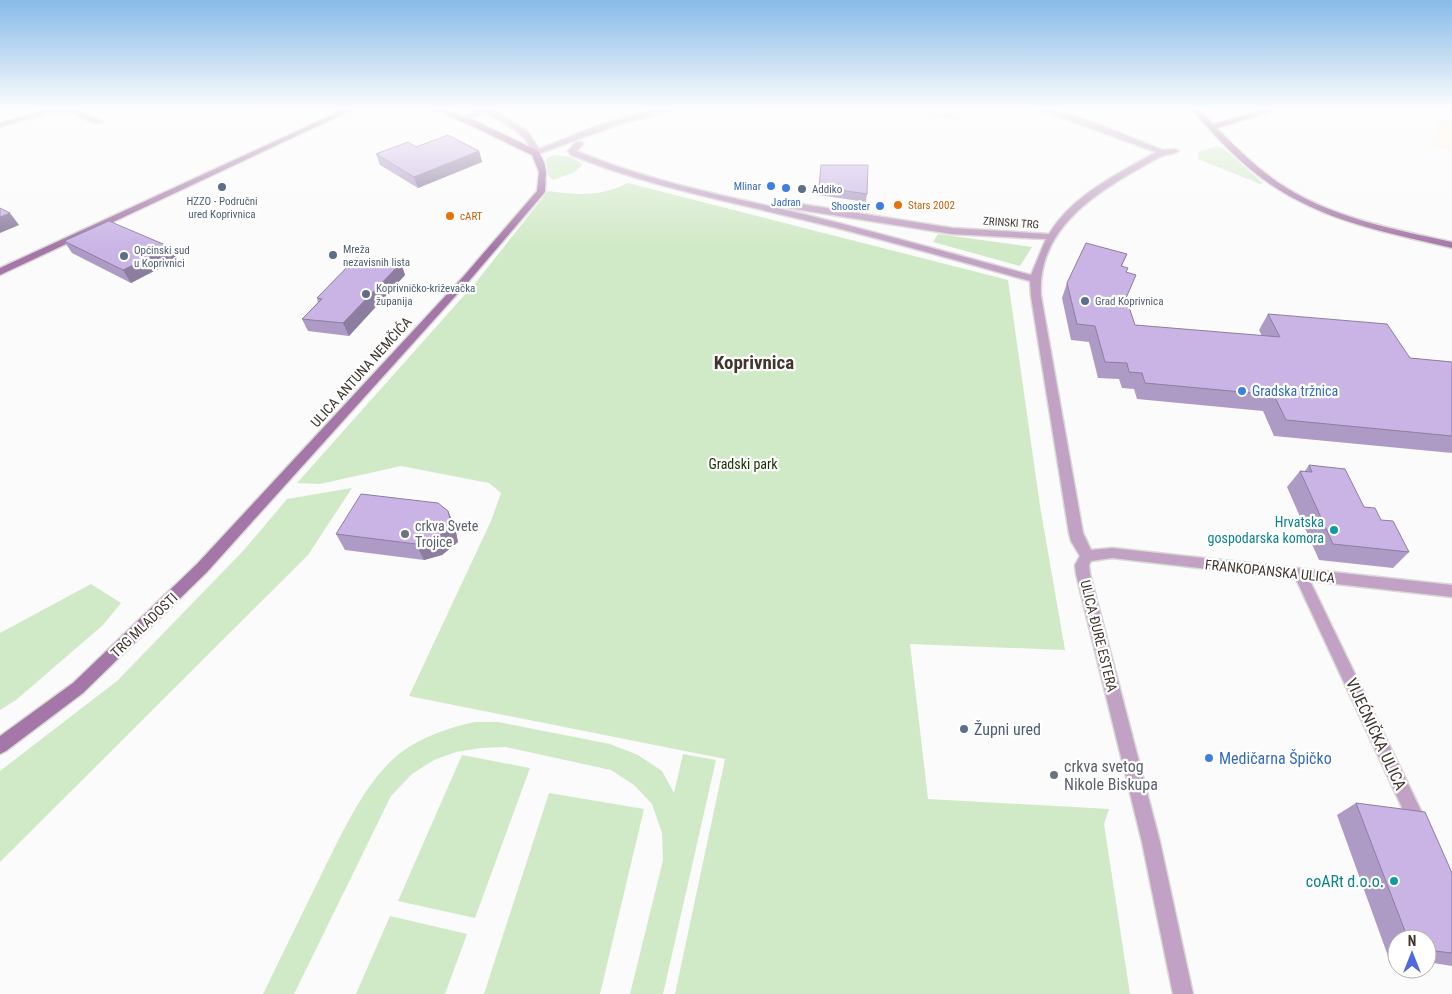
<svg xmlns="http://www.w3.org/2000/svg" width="1452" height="994" font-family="'Roboto Condensed',sans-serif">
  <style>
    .industrial { fill: #feeedc }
    .green { fill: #d0e9c6 }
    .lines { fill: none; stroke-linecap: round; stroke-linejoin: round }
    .street-casing { stroke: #dad8d6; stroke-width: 3 }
    .secondary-casing { stroke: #dad8d6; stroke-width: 3 }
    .street { fill: #c2a2c4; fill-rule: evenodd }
    .secondary { fill: #a577a8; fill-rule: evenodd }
    .wall { fill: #ad9bc5 }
    .shaded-wall { fill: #8d7ea0 }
    .building { fill: #c9b4e5; stroke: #8d7ea0 }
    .shop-dot { fill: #3f7fe0; stroke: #fff; stroke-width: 2 }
    .service-dot { fill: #5c6f8a; stroke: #fff; stroke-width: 2 }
    .food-dot { fill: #e8710a; stroke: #fff; stroke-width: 2 }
    .culture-dot { fill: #0f9aa8; stroke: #fff; stroke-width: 2 }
    .worship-dot { fill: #6b7280; stroke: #fff; stroke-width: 2 }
    .labels { text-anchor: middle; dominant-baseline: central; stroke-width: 4.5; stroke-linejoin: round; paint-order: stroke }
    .far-shop-label { font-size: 11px; fill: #366cbe; stroke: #fff; text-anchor: end }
    .far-service-label { font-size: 11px; fill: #4e5e75; stroke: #fff; text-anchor: start }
    .far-food-label { font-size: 11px; fill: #c56008; stroke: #fff; text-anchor: start }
    .far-street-label { font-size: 11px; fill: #41362e; stroke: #fff }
    .street-label { font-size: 14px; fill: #41362e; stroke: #fff }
    .shop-label { font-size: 14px; fill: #366cbe; stroke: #fff; text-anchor: start }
    .park-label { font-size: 14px; fill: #143201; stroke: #fff }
    .culture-label { font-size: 14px; fill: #0d838f; stroke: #fff; text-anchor: end }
    .worship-label { font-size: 14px; fill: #5b616d; stroke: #fff; text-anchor: start }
    .near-service-label { font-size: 16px; fill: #4e5e75; stroke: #fff; text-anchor: start }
    .near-street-label { font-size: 16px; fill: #41362e; stroke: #fff }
    .near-shop-label { font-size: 16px; fill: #366cbe; stroke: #fff; text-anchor: start }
    .near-worship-label { font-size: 16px; fill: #5b616d; stroke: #fff; text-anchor: start }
    .near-culture-label { font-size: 16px; fill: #0d838f; stroke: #fff; text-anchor: end }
    .district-label { font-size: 19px; font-weight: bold; fill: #41362e; stroke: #fff }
  </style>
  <rect width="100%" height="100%" fill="#fbfbfb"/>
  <path class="industrial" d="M1439 119 1452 122V152L1433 148 1431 139Z"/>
  <g class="green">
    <path d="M892 108H962L960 121Z"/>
    <path d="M1216 146 1224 149 1263 183 1260 184 1198 159 1199 152Z"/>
    <path d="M553 155C563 156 575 156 582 165L575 172 553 180 548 175 546 159Z"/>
    <path d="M628 183 1008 280 1040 506 1065 650 910 644 928 799 1109 809 1104 824 1130 994H675L725 759 409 696 491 521 501 493 489 483 401 466 320 484 297 483 477 281 548 191C579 195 600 197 628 183Z"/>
    <path d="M938 234 1032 247 1020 266 933 242Z"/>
    <path d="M352 488 308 555 0 862V771L117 681 244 550 287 499Z"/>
    <path d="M91 584 121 603 103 625 16 700 0 710V633Z"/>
    <path d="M475 722H498L610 744 638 755 662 771 674 793 683 754 716 760 663 994H630L663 860 662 833 652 804 634 785 611 770 506 747 481 748 456 752 434 760 412 774 391 796 294 994H263C283 953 303 912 323 871 342 834 360 792 390 762 412 740 446 728 475 722Z"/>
    <path d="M462 755 530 768 475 918 398 901Z"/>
    <path d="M549 793 644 809 600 994H484Z"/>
    <path d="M390 916 467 934 445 994H356Z"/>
  </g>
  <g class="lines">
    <defs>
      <g id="street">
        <path d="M65 108 71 109 103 122C94 127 79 115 70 113 53 109 17 123 0 127V123L42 111Z"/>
        <path d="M477 108H489L527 131 539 149C583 132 632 108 680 108L620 124 535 155 531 153C531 135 498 120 485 112L465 121 458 119 477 111Z"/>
        <path d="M1030 108C1068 108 1125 136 1163 150L1175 149 1179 151C1173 155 1164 154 1158 158 1104 188 1036 224 1041 296L1083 533 1091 550 1112 548 1452 585V597L1310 581 1425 819 1428 825 1425 831 1419 834 1413 831 1296 579 1112 558 1091 561 1089 565 1090 574 1160 842 1193 994H1173L1142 842 1076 574 1075 565 1080 556 1071 541 1069 533 1031 296 1030 281C954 260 877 237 800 219 723 200 644 185 571 155L568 151 576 142H582L583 144 577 151C649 182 727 196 803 214 880 233 956 255 1031 275L1046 239 952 234 782 207 778 204 782 201 952 228 1049 234C1072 195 1118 174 1156 152L1065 119Z"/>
      </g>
      <g id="secondary">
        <path d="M347 108H356L0 275V268Z"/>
        <path d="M431 108H441L478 122 538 151 544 162 546 172 545 192 469 281 207 572 83 693 6 751 0 754V736L73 683 197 564 463 277 537 191 539 172 532 155 472 126Z"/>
        <path d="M1191 108H1198L1213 124 1270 108H1282L1217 128C1235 147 1255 166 1276 181 1328 217 1392 229 1452 242V248C1398 235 1342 225 1293 198 1253 177 1219 142 1191 108Z"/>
      </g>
    </defs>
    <use href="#street" class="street-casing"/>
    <use href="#secondary" class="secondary-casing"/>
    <use href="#street" class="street"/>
    <use href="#secondary" class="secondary"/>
  </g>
  <g class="wall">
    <path d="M416 147 479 151 482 162 418 188 380 165 376 154Z"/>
    <path d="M819 187 867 194 866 202 818 195Z"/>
    <path d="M64 241 170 247 177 259 131 283 72 253Z"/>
    <path d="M1127 254 1122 266 1126 272V298L1135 325 1262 336 1259 330 1268 314 1410 358 1452 362V453L1274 436 1263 411 1137 399 1134 389 1122 388 1119 379 1098 378 1089 342 1071 340 1062 298 1067 283Z"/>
    <path d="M401 263 405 275 349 336 308 331 302 319 318 302 317 298Z"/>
    <path d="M1309 465 1381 520 1409 552 1393 568 1319 560 1287 487 1300 471H1305Z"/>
    <path d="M448 511 455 527 458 542 442 555 424 560 345 550 336 534Z"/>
    <path d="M1356 803 1452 873V966L1427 962V939H1397V958L1388 956 1337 815Z"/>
  </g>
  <g class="shaded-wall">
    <path d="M479 151 482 162 418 188 414 177Z"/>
    <path d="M10 213 19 225 0 233V217Z"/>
    <path d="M170 247 177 259 131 283 123 270Z"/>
    <path d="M401 263 405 275 349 336 343 323Z"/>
    <path d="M448 511 455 527 458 542 442 555 424 560 416 544Z"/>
  </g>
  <g class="building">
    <path d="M448 135 479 151 414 177 376 154 408 142 416 147Z"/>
    <path d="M821 165H868L867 194 819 187Z"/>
    <path d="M0 208 10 213 0 217Z"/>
    <path d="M109 221 170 247 123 270 64 241Z"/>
    <path d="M1086 243 1127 254 1121 266 1128 268 1126 272 1136 275 1126 298 1135 325 1280 337 1268 314 1387 324 1410 358 1452 362V436L1286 420 1274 395 1145 383 1142 373 1129 372 1127 363 1105 362 1095 326 1077 324 1067 283Z"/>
    <path d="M356 258 401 263 343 323 302 319 322 299 317 298Z"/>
    <path d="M1309 465 1345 469 1364 507 1375 508 1381 520 1393 521 1409 552 1333 544 1300 471 1312 472Z"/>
    <path d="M361 494 438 503 448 511 452 526 435 539 416 544 336 534Z"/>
    <path d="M1356 803 1425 812 1452 873V953L1427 950V939H1408Z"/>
  </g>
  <linearGradient id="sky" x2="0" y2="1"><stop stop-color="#87bae8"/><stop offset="0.44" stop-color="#fdfdfd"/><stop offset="1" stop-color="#fdfdfd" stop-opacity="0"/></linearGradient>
  <rect width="1452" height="248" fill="url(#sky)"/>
  <g class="shop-dot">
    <circle cx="771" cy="186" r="5"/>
    <circle cx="786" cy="188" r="5"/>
    <circle cx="880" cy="206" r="5"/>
    <circle cx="1242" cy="391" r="5"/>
    <circle cx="1209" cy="758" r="5"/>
  </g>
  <g class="service-dot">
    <circle cx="222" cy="187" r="5"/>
    <circle cx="802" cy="189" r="5"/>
    <circle cx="333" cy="255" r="5"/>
    <circle cx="124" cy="256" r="5"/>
    <circle cx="366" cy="294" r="5"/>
    <circle cx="1085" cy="301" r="5"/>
    <circle cx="964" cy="729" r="5"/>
  </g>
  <g class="food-dot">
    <circle cx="898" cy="205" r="5"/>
    <circle cx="450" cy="216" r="5"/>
  </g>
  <g class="culture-dot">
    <circle cx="1334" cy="530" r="5"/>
    <circle cx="1394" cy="881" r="5"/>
  </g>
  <g class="worship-dot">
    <circle cx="405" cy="534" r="5"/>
    <circle cx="1054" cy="775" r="5"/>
  </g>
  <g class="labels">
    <g class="far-shop-label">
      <text x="761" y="186">Mlinar</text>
      <text x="786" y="202" text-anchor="middle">Jadran</text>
      <text x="870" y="206">Shooster</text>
    </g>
    <g class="far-service-label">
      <text x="812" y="189">Addiko</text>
      <text x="222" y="201" text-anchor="middle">HZZO - Područni<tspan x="222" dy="13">ured Koprivnica</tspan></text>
      <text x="343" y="249">Mreža<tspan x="343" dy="13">nezavisnih lista</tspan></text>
      <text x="134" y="250">Općinski sud<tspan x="134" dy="13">u Koprivnici</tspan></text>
      <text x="376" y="288">Koprivničko-križevačka<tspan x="376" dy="13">županija</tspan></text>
      <text x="1095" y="301">Grad Koprivnica</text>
    </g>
    <g class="far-food-label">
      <text x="908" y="205">Stars 2002</text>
      <text x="460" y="216">cART</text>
    </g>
    <g class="far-street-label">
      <text transform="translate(1011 223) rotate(4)">ZRINSKI TRG</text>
    </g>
    <g class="street-label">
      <text transform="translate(361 372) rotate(-48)">ULICA ANTUNA NEMČIĆA</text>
      <text transform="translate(1270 571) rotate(6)">FRANKOPANSKA ULICA</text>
      <text transform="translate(144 625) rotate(-44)">TRG MLADOSTI</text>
      <text transform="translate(1099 636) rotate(76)">ULICA ĐURE ESTERA</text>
    </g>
    <g class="shop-label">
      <text x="1252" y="391">Gradska tržnica</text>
    </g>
    <g class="park-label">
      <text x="743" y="464">Gradski park</text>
    </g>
    <g class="culture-label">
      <text x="1324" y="522">Hrvatska<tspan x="1324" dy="16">gospodarska komora</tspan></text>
    </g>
    <g class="worship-label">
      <text x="415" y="526">crkva Svete<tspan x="415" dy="16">Trojice</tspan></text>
    </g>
    <g class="near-service-label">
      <text x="974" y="729">Župni ured</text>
    </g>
    <g class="near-street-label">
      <text transform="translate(1376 734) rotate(65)">VIJEĆNIČKA ULICA</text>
    </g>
    <g class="near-shop-label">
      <text x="1219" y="758">Medičarna Špičko</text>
    </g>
    <g class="near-worship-label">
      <text x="1064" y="766">crkva svetog<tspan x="1064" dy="18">Nikole Biskupa</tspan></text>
    </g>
    <g class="near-culture-label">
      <text x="1384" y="881">coARt d.o.o.</text>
    </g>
    <g class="district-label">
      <text x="754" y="362">Koprivnica</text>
    </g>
  </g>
  <g transform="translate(1412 954)"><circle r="24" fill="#ffffff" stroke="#b3afab"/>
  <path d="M0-4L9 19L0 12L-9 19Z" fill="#4e6ade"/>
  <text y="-8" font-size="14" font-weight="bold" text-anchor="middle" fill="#41362e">N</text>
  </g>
</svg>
